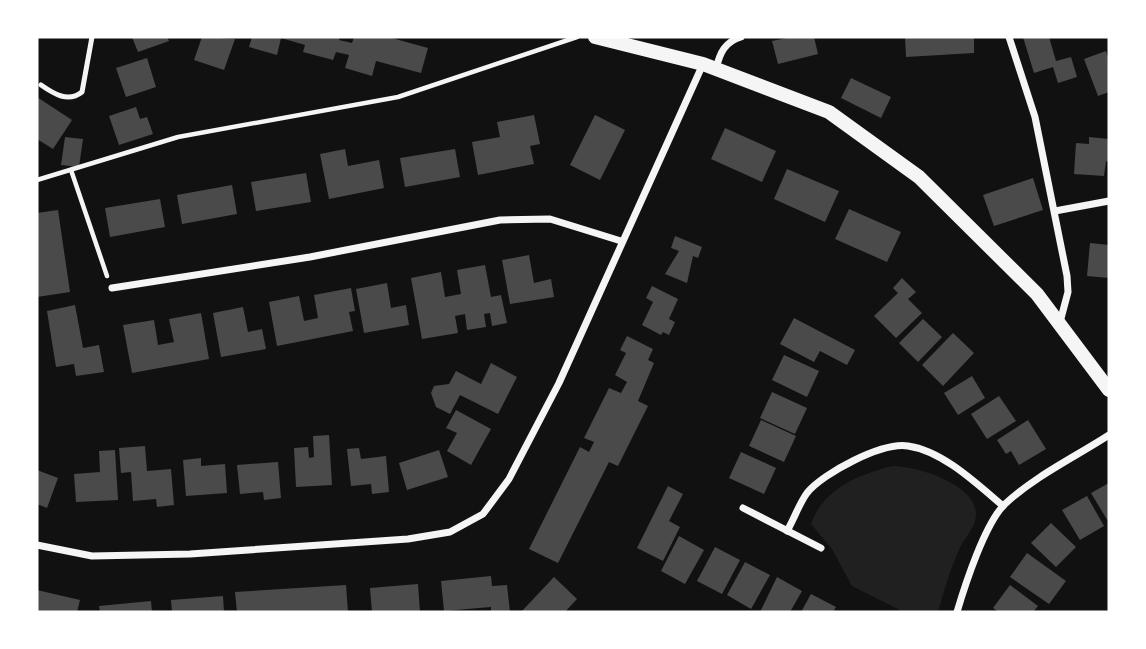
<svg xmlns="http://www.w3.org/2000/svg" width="1146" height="649" font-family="'Open Sans',sans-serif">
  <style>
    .green { fill: #202020 }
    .building { fill: #4a4a4a }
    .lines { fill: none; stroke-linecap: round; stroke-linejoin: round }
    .path { stroke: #f5f5f5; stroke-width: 4.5 }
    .service { stroke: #f5f5f5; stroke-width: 5 }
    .minor { stroke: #f5f5f5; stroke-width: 7 }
    .secondary { stroke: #f5f5f5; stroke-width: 14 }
  </style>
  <rect width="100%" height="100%" fill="#111"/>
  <path class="green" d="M893 466C917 466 985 486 975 521 972 531 963 540 959 550 950 570 944 591 938 612H904L852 586 832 549 811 524C823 489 859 474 893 466Z"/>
  <g class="building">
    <path d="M132 37H167L169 41 138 52Z"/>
    <path d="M202 37 235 39 224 70 194 60Z"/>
    <path d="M252 37H340L339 40 352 43 354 37H388L428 48 421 73 376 61 372 76 345 68 349 55 336 52 333 60 303 52 305 45 281 38 277 55 249 47Z"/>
    <path d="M792 37H814L818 54 778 64 772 41Z"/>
    <path d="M905 37H974V53L906 57Z"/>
    <path d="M1023 37H1049L1056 61 1071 57 1077 77 1058 83 1053 67 1034 73Z"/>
    <path d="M1106 51 1109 61V92L1098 96 1084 59Z"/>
    <path d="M147 58 156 87 126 97 116 68Z"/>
    <path d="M851 78 891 97 881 118 841 98Z"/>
    <path d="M37 97 72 120 53 149 37 139Z"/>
    <path d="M136 107 140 119 147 117 153 134 119 145 109 116Z"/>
    <path d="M534 115 540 144 530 146 534 164 478 175 472 142 500 137 497 122Z"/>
    <path d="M595 115 625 130 600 180 570 165Z"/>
    <path d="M725 128 776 151 762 182 711 159Z"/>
    <path d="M65 137 83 139 79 167 61 165Z"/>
    <path d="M1089 137 1109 139V162L1106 161 1104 176 1074 174 1076 143 1089 144Z"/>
    <path d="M345 149 348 166 379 160 384 188 329 199 320 154Z"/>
    <path d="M455 149 460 177 405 187 400 158Z"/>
    <path d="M787 169 839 191 825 222 774 199Z"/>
    <path d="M306 173 311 202 256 211 251 182Z"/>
    <path d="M1033 178 1043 210 994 226 983 195Z"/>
    <path d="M232 185 237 214 182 224 177 195Z"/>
    <path d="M160 199 165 227 110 237 105 208Z"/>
    <path d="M849 209 901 232 887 262 835 239Z"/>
    <path d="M58 210 70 292 37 297V213Z"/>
    <path d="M675 236 702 247 698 258 693 256 687 283 665 274 679 251 671 248Z"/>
    <path d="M1090 243 1109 245V278L1087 276Z"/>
    <path d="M529 255 534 283 551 279 554 297 510 304 502 260Z"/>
    <path d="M485 265 491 297 501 295 507 323 492 326 490 313 484 314 486 327 467 330 465 314 455 316 458 333 422 339 411 278 441 272 445 297 461 294 457 270Z"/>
    <path d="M902 278 916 292 908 299 922 313 896 338 874 316 898 293 893 288Z"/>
    <path d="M387 283 391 308 406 305 409 325 364 333 356 289Z"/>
    <path d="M652 286 678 299 669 319 675 322 669 335 663 332 661 335 642 325 653 302 646 298Z"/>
    <path d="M351 288 355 311 349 312 353 331 277 346 269 302 299 296 304 321 318 318 314 295Z"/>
    <path d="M75 305 83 348 99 345 104 372 76 376 74 364 56 367 47 311Z"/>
    <path d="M243 307 248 332 262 329 266 349 221 357 213 313Z"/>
    <path d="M201 313 209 359 132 373 123 325 154 320 158 345 174 342 169 319Z"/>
    <path d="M794 318 855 350 847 365 820 351 814 362 780 344Z"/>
    <path d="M923 319 942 337 918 362 899 343Z"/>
    <path d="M953 333 974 353 943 386 922 365Z"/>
    <path d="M627 336 653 349 648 360 654 363 638 401 648 406 618 466 609 462 558 563 529 549 580 447 589 452 594 442 584 438 609 388 621 393 627 382 615 375 626 353 620 350Z"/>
    <path d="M784 355 819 371 807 397 772 380Z"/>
    <path d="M491 363 517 377 498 414 460 395 450 414 436 407 431 393 434 386 449 384 456 371 481 384Z"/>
    <path d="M972 376 985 398 958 415 944 393Z"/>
    <path d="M772 392 807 408 795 434 760 418Z"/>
    <path d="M999 396 1016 421 987 439 971 414Z"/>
    <path d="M456 410 491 429 471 465 447 451 457 433 446 428Z"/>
    <path d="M761 420 796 436 784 462 749 446Z"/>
    <path d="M1028 420 1046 449 1019 465 1011 451 1006 454 997 440Z"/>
    <path d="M329 435 332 485 296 487 294 448 308 447 309 458 314 457 313 436Z"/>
    <path d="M145 446 147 471 171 469 174 505 157 507 156 499 133 501 131 472 121 473 119 448Z"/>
    <path d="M359 448 361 459 386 456 389 492 372 494 371 484 351 486 347 449Z"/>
    <path d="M115 450 118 500 76 502 74 474 100 472 99 451Z"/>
    <path d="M439 450 448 477 407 490 399 463Z"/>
    <path d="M741 452 776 468 764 494 729 478Z"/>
    <path d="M201 458V466L225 464 227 493 186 496 183 460Z"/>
    <path d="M278 462 281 498 264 500 263 492 240 494 237 465Z"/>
    <path d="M37 470 58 478 47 508 37 504Z"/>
    <path d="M1109 483V523L1091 493Z"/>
    <path d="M668 486 683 494 669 521 680 527 663 561 637 548Z"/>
    <path d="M1087 496 1104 526 1080 540 1062 510Z"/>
    <path d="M1051 523 1076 547 1056 567 1031 543Z"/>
    <path d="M679 536 704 550 685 584 661 571Z"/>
    <path d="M715 547 740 560 722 594 697 581Z"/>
    <path d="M1027 553 1066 581 1049 604 1010 577Z"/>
    <path d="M745 562 770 575 751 609 727 595Z"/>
    <path d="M491 576 492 586 507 585 510 612H491V607L444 611 441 581Z"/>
    <path d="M554 577 577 599 565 612H523L522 611Z"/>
    <path d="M777 577 802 591 790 612H760Z"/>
    <path d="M418 584 420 612H372L370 588Z"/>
    <path d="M346 585 348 612H237L235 592Z"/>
    <path d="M1010 585 1038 606 1033 612H999L993 608Z"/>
    <path d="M37 590 80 600 77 612H37Z"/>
    <path d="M811 594 836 607 833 612H801Z"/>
    <path d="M223 596 224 612H172L171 600Z"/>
    <path d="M151 601 152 612H100L99 606Z"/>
  </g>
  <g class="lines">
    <g class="path">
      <path d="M71 170 107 276"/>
      <path d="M37 180 178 137 398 97 577 37"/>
    </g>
    <path class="service" d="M41 85C54 94 68 103 82 92L92 37"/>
    <g class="minor">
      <path d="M1009 37 1035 117 1067 276 1068 292 1060 322"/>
      <path d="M716 69C720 52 725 42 741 37"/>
      <path d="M1055 211 1109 201"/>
      <path d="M112 288 310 257 500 220 550 219 621 241"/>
      <path d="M743 508 821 548"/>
      <path d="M787 531C794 519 799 504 807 493 823 473 882 442 908 446 943 451 977 484 1003 506"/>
      <path d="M37 545 92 556 190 554 408 539 450 532 483 514 509 479 559 383 703 64"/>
      <path d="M957 612C965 585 985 523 1005 504 1035 476 1075 457 1109 435"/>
    </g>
    <path class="secondary" d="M595 37 703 64 829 112 919 177 1037 294 1109 390"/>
  </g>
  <rect width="1146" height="649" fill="none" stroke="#ffffff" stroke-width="77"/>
</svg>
